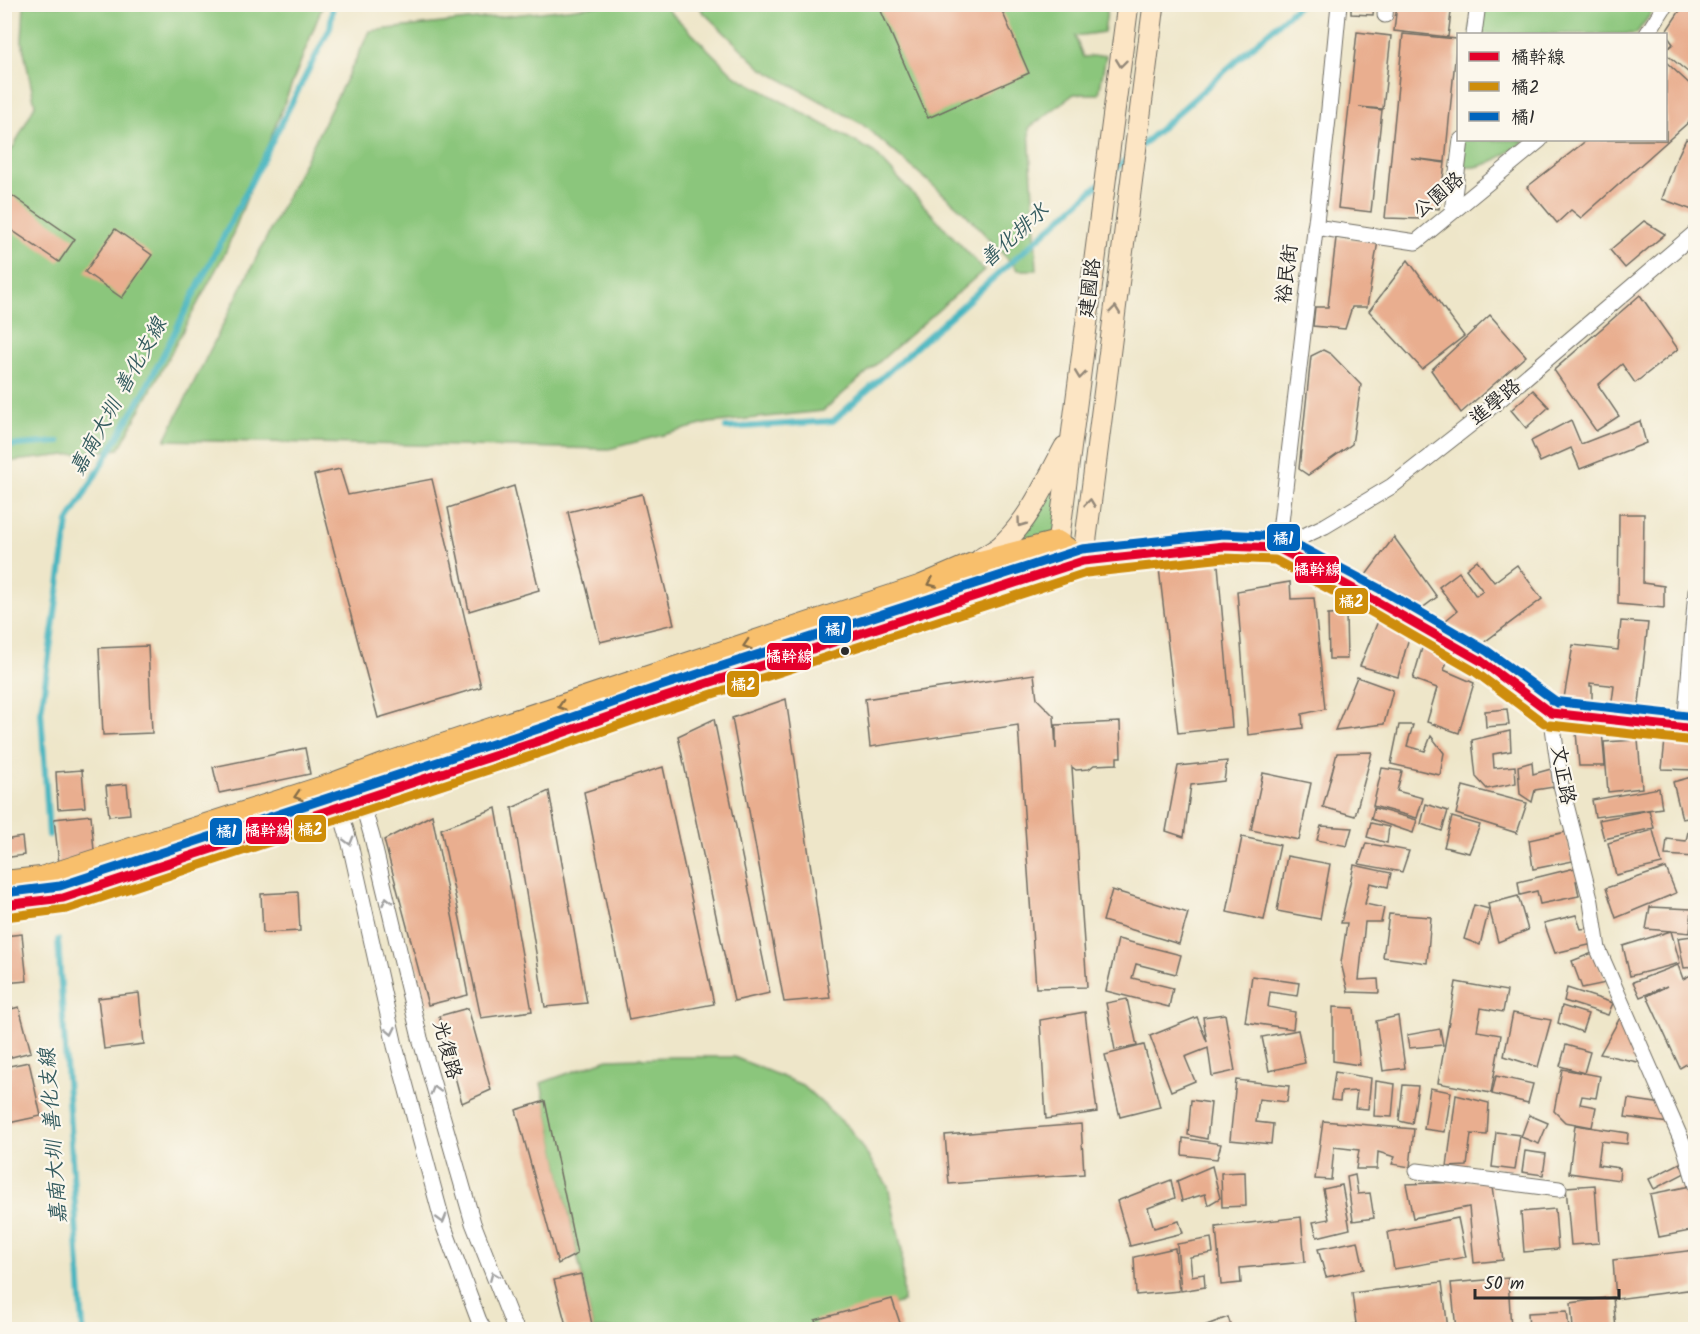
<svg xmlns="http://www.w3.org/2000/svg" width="1700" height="1334" font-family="Kalam,'LXGW WenKai TC',sans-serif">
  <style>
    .green { fill: #8bc67b; stroke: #5b7853; stroke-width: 1.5 }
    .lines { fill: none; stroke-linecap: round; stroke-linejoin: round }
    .stream { stroke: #46b5c0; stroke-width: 6 }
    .building { fill: #e9ae8f }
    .street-casing { stroke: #6f6c62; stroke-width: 17 }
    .secondary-casing { stroke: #6f6c62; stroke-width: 23 }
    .primary-casing { stroke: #6f6c62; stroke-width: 26 }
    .street { stroke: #fff; stroke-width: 15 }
    .secondary { stroke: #fce5c4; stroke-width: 21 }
    .primary { stroke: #f8bf6c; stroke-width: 24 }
    .bus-1-casing { stroke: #fbf7ec; stroke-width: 14 }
    .bus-2-casing { stroke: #fbf7ec; stroke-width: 14 }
    .bus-3-casing { stroke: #fbf7ec; stroke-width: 14 }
    .bus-1 { stroke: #e4002b; stroke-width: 9 }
    .bus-2 { stroke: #ce8d09; stroke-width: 9 }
    .bus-3 { stroke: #0065bd; stroke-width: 9 }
    .oneway { stroke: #948878 }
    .oneway2 { stroke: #876e48 }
    .oneway3 { stroke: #a0a0a0 }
    .bus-dot { fill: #2b2b2b; stroke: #fbf7ec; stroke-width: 2 }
    .labels { text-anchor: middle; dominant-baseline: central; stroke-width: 4.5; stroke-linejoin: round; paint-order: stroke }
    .street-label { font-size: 20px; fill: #2b2b2b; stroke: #fbf7ec }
    .water-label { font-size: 21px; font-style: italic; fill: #345b5f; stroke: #fbf7ec }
    .line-badge { stroke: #fbf7ec; stroke-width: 2 }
    .badge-label { font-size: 16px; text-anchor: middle; font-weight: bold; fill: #fff }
  </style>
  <rect width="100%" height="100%" fill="#fbf7ec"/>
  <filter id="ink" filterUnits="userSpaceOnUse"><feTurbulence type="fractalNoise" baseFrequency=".0167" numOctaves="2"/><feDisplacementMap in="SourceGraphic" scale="12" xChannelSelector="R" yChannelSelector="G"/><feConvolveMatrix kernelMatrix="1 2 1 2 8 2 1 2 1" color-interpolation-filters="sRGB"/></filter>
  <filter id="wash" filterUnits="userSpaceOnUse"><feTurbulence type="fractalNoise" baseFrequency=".008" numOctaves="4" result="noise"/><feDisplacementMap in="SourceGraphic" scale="24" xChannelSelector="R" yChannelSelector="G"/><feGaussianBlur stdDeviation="1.35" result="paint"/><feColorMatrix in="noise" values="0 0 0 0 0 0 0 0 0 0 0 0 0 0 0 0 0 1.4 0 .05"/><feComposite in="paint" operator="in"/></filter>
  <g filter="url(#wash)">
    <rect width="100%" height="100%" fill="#eee6c9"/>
    <g class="green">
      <path d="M612 4 663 5 734 75 874 152 984 270 823 411 709 423 609 449 165 440 370 31Z"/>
      <path d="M24 5H323L226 251 119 449 5 462V157L14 146 35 105 22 41Z"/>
      <path d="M699 5H1108L1104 32 1075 36 1083 57 1106 55 1099 94H1074L1029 128 1037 270H1018L964 212 862 124 761 68 702 11Z"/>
      <path d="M1473 5H1655L1650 15 1636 34H1470Z"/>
      <path d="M1461 140H1526C1512 151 1480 173 1463 166Z"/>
      <path d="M1071 436 1057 543 1002 545Z"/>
      <path d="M673 1057H734L802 1085 849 1128 888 1186 902 1250 903 1302 801 1329H593L541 1083 608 1059Z"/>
    </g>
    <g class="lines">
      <g class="stream">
        <path d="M1141 146 1300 4"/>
        <path d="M1112 172 1129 157"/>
        <path d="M726 428 833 421 1098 185"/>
        <path d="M4 446 59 442"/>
        <path d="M49 835 41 711 68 522 143 394 330 28 333 4"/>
        <path d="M58 940 83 1330"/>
      </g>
    </g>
    <g id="blocks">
      <g class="building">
        <path d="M878 4H999L1029 73 928 118Z"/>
        <path d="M1351 4H1374L1373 15 1351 14Z"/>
        <path d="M1397 4H1452L1448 37 1394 31Z"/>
        <path d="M1690 4H1695V78L1666 54V50L1673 44 1665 33 1681 9H1690Z"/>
        <path d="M1357 32 1391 36 1383 109 1359 107 1382 110 1371 212 1338 208Z"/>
        <path d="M1403 34 1457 39 1445 162 1411 158 1445 163 1439 209 1423 207 1420 219 1385 218Z"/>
        <path d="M1666 62 1695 89V119L1692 118 1691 120 1581 218 1571 210 1557 223 1527 187 1587 140H1666Z"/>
        <path d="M1695 137V211L1662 199 1675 162 1686 139 1693 142Z"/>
        <path d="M4 190 75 239 59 262 4 225Z"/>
        <path d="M1644 221 1665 234 1625 268 1610 250Z"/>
        <path d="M115 229 152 255 122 298 85 272Z"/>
        <path d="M1336 238 1378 241 1367 307H1352L1345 329 1313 326 1315 307H1328Z"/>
        <path d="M1408 260 1464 336 1422 369 1369 311Z"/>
        <path d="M1640 295 1678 349 1635 383 1622 364 1598 385 1619 416 1596 431 1554 370Z"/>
        <path d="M1490 315 1526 356 1461 413 1431 370Z"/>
        <path d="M1323 350 1331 354 1361 385 1352 444 1308 475 1299 469 1311 356Z"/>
        <path d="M1533 390 1549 407 1526 428 1511 410Z"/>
        <path d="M1571 420 1581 444 1640 421 1646 443 1580 469 1571 448 1540 462 1531 441Z"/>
        <path d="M340 469 348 495 432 479 481 687 378 718 314 475Z"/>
        <path d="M514 486 539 590 469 611 448 508Z"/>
        <path d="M642 494 674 624 600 642 568 512Z"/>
        <path d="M1619 514H1644L1643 583 1664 586V608L1618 604Z"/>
        <path d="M1394 537 1437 597 1418 611 1363 579Z"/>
        <path d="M1477 560 1494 582 1517 565 1542 599 1483 643 1445 621 1457 611 1439 587 1459 572 1476 596 1483 591 1466 569Z"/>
        <path d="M1218 565 1232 727 1178 733 1159 568Z"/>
        <path d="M1290 582 1291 599 1314 598 1325 709 1302 714 1303 728 1248 735 1237 591Z"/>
        <path d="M1346 614 1347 659H1329L1328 615Z"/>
        <path d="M1378 621 1405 631 1408 641 1398 677 1360 666Z"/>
        <path d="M1621 621 1648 623 1638 712 1611 709 1614 686 1609 685 1590 683V686H1592V704H1589L1588 705 1563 704 1573 645 1618 650Z"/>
        <path d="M148 646 152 733 103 735 99 648Z"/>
        <path d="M1422 648 1448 659 1444 670 1474 683 1459 733 1427 722 1437 688 1413 679Z"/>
        <path d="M1034 674 1037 699 1054 716 1056 749V725L1120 722 1121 757H1117V764L1094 765 1089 769 1076 770 1072 767 1087 987 1036 988 1018 725 870 747 865 699Z"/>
        <path d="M1357 677 1393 690 1384 724 1335 730Z"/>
        <path d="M786 699 830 998 784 1002 732 718Z"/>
        <path d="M1507 709 1509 725 1486 727 1485 711Z"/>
        <path d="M714 719 770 993 734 1001 678 736Z"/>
        <path d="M1399 725H1413L1407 746 1425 751 1431 736 1444 753 1440 775 1391 764Z"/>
        <path d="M1510 731 1511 751 1493 754 1494 768 1515 766 1516 783 1487 789 1476 777 1472 740Z"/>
        <path d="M1602 731 1605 766H1579L1576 732Z"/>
        <path d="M1638 740 1642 788 1608 792 1604 742Z"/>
        <path d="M1665 740 1695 741V770L1662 769Z"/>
        <path d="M305 748 310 774 219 793 213 767Z"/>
        <path d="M1372 752 1355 816 1323 807 1337 753Z"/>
        <path d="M1227 761 1224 781 1191 785 1184 837 1166 831 1178 766Z"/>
        <path d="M1532 762 1533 774 1551 769 1554 787 1535 790 1532 802 1520 794 1518 766Z"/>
        <path d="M663 767 714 1004 629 1020 584 792Z"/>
        <path d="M1382 768 1402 771 1397 791 1423 798 1417 818 1373 806Z"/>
        <path d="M82 770 85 807 58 809 56 772Z"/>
        <path d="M1263 773 1311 783 1299 840 1251 830Z"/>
        <path d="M1695 776V817L1682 819 1673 782Z"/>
        <path d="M127 784 130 814 109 816 106 786Z"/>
        <path d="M1463 786 1527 803 1517 833 1456 814Z"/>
        <path d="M1659 788 1662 808 1595 817 1592 800Z"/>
        <path d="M549 791 587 1003 545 1007 512 808Z"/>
        <path d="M1426 804 1448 811 1442 831 1421 824Z"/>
        <path d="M496 808 532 1011 481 1018 441 829Z"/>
        <path d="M1374 808 1417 820 1413 833 1371 819Z"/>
        <path d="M1649 810 1654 828 1604 839 1599 820Z"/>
        <path d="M91 815 94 851 59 864 54 819Z"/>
        <path d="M432 815 468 995 428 1005 384 840Z"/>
        <path d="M1452 817 1480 825 1469 853 1444 847Z"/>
        <path d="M1371 823 1389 827 1387 843 1367 837Z"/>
        <path d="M1690 823 1695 824V857L1665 855 1667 839 1686 841Z"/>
        <path d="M1321 826 1352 828 1347 846 1317 840Z"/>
        <path d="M1653 830 1662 864 1616 875 1608 843Z"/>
        <path d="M1566 832 1573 861 1533 869 1529 840Z"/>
        <path d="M22 837 24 855 4 858V840Z"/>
        <path d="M1242 837 1280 845 1264 920 1227 912Z"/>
        <path d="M1366 843 1409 851 1402 872 1359 864Z"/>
        <path d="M1287 856 1330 864 1320 919 1277 911Z"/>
        <path d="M1354 865 1391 873 1388 887 1370 883 1365 904 1384 908 1381 922H1365L1359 980 1378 979 1379 993 1348 992 1341 963 1347 923H1341Z"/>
        <path d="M1575 868 1579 881H1576L1579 896 1540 904 1537 891 1520 895 1518 882Z"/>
        <path d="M1666 868 1676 893 1616 918 1606 888Z"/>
        <path d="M1112 890 1188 913 1179 944 1103 921Z"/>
        <path d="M298 892 300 931 263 933 261 894Z"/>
        <path d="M1518 896 1528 930 1498 942 1488 904Z"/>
        <path d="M1474 905 1489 909 1480 945 1464 939Z"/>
        <path d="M1650 907 1692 909 1690 933 1671 931 1680 963 1630 976 1623 946 1671 931 1646 929Z"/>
        <path d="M1389 914 1431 917 1427 963 1383 957Z"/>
        <path d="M1576 915 1581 929 1589 928 1593 944 1555 953 1544 923Z"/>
        <path d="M22 934 27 981 4 983V936Z"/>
        <path d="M1692 936 1694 967 1684 968 1678 938Z"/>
        <path d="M1118 939 1181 955 1176 974 1136 964 1132 978 1173 988 1169 1007 1106 991Z"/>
        <path d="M1595 952 1606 983 1582 988 1572 961Z"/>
        <path d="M1678 965 1683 979 1695 973V1059L1680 1068 1647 996 1667 986 1640 997 1633 982Z"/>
        <path d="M1252 976 1299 983 1297 996 1270 992 1268 1007 1295 1012 1293 1029 1245 1022Z"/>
        <path d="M1456 982 1507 991 1503 1012 1481 1008 1477 1031 1501 1035 1491 1093 1438 1083Z"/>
        <path d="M1567 988 1613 1003 1608 1015 1564 1001Z"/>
        <path d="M139 993 144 1044 104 1049 98 998Z"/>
        <path d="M1127 999 1137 1046 1115 1050 1106 1003Z"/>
        <path d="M1562 1006 1588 1014 1582 1032 1558 1023Z"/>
        <path d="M19 1007 31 1052 4 1059V1011Z"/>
        <path d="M1333 1007 1354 1008 1360 1065 1333 1061Z"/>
        <path d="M468 1008 491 1090 462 1103 439 1016Z"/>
        <path d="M1085 1012 1097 1112 1046 1119 1040 1020Z"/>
        <path d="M1513 1013 1551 1020 1538 1067 1504 1056Z"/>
        <path d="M1225 1014 1235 1071 1212 1076 1208 1048 1185 1057 1195 1081 1171 1091 1150 1036 1197 1017 1207 1042 1203 1017Z"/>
        <path d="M1398 1016 1405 1068 1383 1071 1376 1021Z"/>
        <path d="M1621 1016 1642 1063 1600 1054Z"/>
        <path d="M1440 1029 1443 1045 1409 1048 1407 1035Z"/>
        <path d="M1298 1030 1305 1063 1269 1071 1262 1037Z"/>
        <path d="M1144 1045 1160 1107 1120 1117 1105 1055Z"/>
        <path d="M1566 1045 1590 1052 1584 1073 1560 1066Z"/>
        <path d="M29 1062 41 1116 4 1124V1067Z"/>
        <path d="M1562 1069 1600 1076 1596 1098 1582 1096 1580 1104 1596 1107 1592 1127 1565 1122 1554 1111Z"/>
        <path d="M1335 1072 1371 1078 1368 1109 1355 1108 1357 1091 1341 1092 1340 1101 1331 1100Z"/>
        <path d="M1496 1076 1533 1084 1528 1103 1492 1094Z"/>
        <path d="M1236 1080 1289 1086 1287 1102 1259 1099 1256 1122 1273 1124 1271 1144 1230 1140Z"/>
        <path d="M1376 1081 1395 1084 1392 1117 1374 1116Z"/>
        <path d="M1403 1085 1418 1086 1412 1124 1399 1121Z"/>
        <path d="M1430 1088 1451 1092 1445 1132 1424 1129Z"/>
        <path d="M1456 1095 1489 1103 1487 1135 1471 1134 1467 1166 1447 1167Z"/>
        <path d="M1628 1099 1663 1104 1669 1123 1625 1117Z"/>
        <path d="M1191 1100 1211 1103 1207 1139 1188 1135Z"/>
        <path d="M545 1101 577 1254 558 1264 516 1110Z"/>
        <path d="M1529 1115 1548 1123 1539 1144 1521 1137Z"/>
        <path d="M1323 1121 1414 1129 1410 1167 1392 1164 1395 1157 1378 1152 1377 1169H1356L1359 1150 1334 1147 1331 1180 1315 1179Z"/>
        <path d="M1081 1124 1084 1174 949 1184 945 1135Z"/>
        <path d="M1575 1125 1628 1133 1627 1144 1601 1141 1598 1165 1620 1168 1619 1180 1569 1173Z"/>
        <path d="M1496 1132 1520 1135 1515 1170 1492 1167Z"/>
        <path d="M1183 1138 1221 1144 1217 1159 1182 1155Z"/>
        <path d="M1525 1151 1546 1154 1543 1175 1522 1172Z"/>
        <path d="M1680 1163 1685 1173 1654 1189 1649 1179Z"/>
        <path d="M1212 1166 1220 1198 1208 1205 1205 1194 1182 1201 1177 1181Z"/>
        <path d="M1245 1172 1246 1206 1222 1207 1221 1173Z"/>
        <path d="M1355 1175 1358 1194 1370 1193 1374 1218 1353 1221 1347 1177Z"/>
        <path d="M1171 1180 1175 1198 1148 1208 1154 1228 1179 1221 1183 1233 1130 1246 1117 1201Z"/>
        <path d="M1491 1181 1503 1260 1474 1263 1469 1207 1413 1218 1406 1184Z"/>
        <path d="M1342 1185 1350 1229 1317 1237 1313 1222 1329 1219 1323 1189Z"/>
        <path d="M1595 1185 1599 1243 1571 1245 1566 1187Z"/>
        <path d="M1691 1186 1695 1210V1230L1659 1237 1650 1194Z"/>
        <path d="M1555 1209 1558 1249 1524 1252 1521 1212Z"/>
        <path d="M1301 1217 1305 1262 1240 1268 1241 1283 1221 1285 1216 1227Z"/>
        <path d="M1458 1218 1466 1257 1394 1269 1388 1232Z"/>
        <path d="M1211 1238 1213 1253 1190 1257 1192 1276 1204 1274 1205 1287 1181 1291 1177 1244Z"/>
        <path d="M1358 1241 1364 1269 1326 1277 1318 1249Z"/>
        <path d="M1175 1248 1179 1291 1136 1295 1134 1257Z"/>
        <path d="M1695 1250V1289L1616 1299 1613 1260Z"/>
        <path d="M581 1274 593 1329H567L554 1280Z"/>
        <path d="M1508 1278 1511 1329H1456L1451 1283Z"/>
        <path d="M1442 1282 1448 1329H1332V1328L1356 1324 1352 1293Z"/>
        <path d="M1613 1297 1616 1329H1573L1571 1303Z"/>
        <path d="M892 1299 902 1329H817L815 1320Z"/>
        <path d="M1567 1311 1569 1329H1529L1528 1313Z"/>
        <path d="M1228 1317 1232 1329H1196Z"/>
      </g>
    </g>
  </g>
  <g filter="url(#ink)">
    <use href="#blocks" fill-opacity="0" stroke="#6f6c62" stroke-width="1.5"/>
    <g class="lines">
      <defs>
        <g id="street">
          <path d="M1385 15 1386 4"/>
          <path d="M1474 34 1478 4"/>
          <path d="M1647 34 1666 4"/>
          <path d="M1452 212 1461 140"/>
          <path d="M1315 227 1416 242 1540 140"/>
          <path d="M1278 548 1328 119 1339 4"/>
          <path d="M1278 548 1325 526 1392 486 1471 424 1696 232"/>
          <path d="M1551 713 1561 785 1591 902 1598 949 1684 1146 1696 1186"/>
          <path d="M1685 727 1696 591"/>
          <path d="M359 792 372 837 420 1038 473 1223 512 1322 517 1330"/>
          <path d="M337 799 350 844 395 1046 444 1227 479 1321 484 1330"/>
          <path d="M1417 1171 1559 1189"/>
        </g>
        <g id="secondary">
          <path d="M981 559C988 554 998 550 1004 543 1031 517 1047 480 1065 447"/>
          <path d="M1056 559 1128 4"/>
          <path d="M1083 561 1154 4"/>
        </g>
        <g id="primary">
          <path d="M4 883 41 879 333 785 389 764 922 587 973 565 1057 543 1083 561"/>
          <path d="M4 905 63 898 545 739 659 699 1083 561 1224 546 1278 548 1374 600 1481 661 1551 713 1696 729"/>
        </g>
      </defs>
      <use href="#street" class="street-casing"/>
      <use href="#secondary" class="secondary-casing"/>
      <use href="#primary" class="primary-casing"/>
      <use href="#street" class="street"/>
      <use href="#secondary" class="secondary"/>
      <use href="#primary" class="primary"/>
      <defs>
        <g id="bus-1">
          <path d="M1551 713 1696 729"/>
          <path d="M4 905 63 898 545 739 659 699 1083 561 1224 546 1278 548 1374 600 1481 661 1551 713"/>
        </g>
        <g id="bus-2">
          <path d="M1550 725 1695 741"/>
          <path d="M5 917 67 909 549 750 663 710 1086 573 1224 558 1275 560 1368 610 1474 671 1544 723"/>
        </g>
        <g id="bus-3">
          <path d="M1552 701 1696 717"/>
          <path d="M4 893 60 886 541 728 655 688 1082 549 1223 534 1282 537 1380 589 1487 651 1558 703"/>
        </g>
      </defs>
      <use href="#bus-1" class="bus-1-casing"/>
      <use href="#bus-2" class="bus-2-casing"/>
      <use href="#bus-3" class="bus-3-casing"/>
      <use href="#bus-1" class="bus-1"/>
      <use href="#bus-2" class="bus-2"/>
      <use href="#bus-3" class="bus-3"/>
    </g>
    <defs><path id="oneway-chevron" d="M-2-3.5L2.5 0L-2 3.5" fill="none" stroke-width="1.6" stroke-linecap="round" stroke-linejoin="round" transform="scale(1.5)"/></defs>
    <g class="oneway">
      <use href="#oneway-chevron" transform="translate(1121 63) rotate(97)"/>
      <use href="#oneway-chevron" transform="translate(1115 310) rotate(-83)"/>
      <use href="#oneway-chevron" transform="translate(1080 375) rotate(97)"/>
      <use href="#oneway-chevron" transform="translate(1090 503) rotate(-83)"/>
      <use href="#oneway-chevron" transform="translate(1021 523) rotate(126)"/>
    </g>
    <g class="oneway2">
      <use href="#oneway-chevron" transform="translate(932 583) rotate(156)"/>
      <use href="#oneway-chevron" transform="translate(747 645) rotate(162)"/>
      <use href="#oneway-chevron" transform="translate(562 706) rotate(162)"/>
      <use href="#oneway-chevron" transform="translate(298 796) rotate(162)"/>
    </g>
    <g class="oneway3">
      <use href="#oneway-chevron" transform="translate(349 841) rotate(74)"/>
      <use href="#oneway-chevron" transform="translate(387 901) rotate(-103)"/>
      <use href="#oneway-chevron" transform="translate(391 1031) rotate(78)"/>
      <use href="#oneway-chevron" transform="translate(435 1090) rotate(-106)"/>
      <use href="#oneway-chevron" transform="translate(442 1219) rotate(74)"/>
      <use href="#oneway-chevron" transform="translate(494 1276) rotate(-112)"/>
    </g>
  </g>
  <circle class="bus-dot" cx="845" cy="651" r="5"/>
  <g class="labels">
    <g class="street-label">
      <text transform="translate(1439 196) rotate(-40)">公園路</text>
      <text transform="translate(1288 274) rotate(-83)">裕民街</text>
      <text transform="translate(1091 288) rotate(-83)">建國路</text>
      <text transform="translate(1496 403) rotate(-40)">進學路</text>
      <text transform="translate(1562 775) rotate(80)">文正路</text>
      <text transform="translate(446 1050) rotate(75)">光復路</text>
    </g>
    <g class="water-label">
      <text transform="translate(1015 236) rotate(-42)">善化排水</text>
      <text transform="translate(119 397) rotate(-61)">嘉南大圳 善化支線</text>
      <text transform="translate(54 1136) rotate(-94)">嘉南大圳 善化支線</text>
    </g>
  </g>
  <g class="line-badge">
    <rect x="1266" y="523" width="35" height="29" rx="6" fill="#0065bd"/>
    <rect x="1294" y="555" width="46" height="29" rx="6" fill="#e4002b"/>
    <rect x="1334" y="587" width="35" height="28" rx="6" fill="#ce8d09"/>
    <rect x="818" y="615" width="34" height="29" rx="6" fill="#0065bd"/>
    <rect x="766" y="642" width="46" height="29" rx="6" fill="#e4002b"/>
    <rect x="726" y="670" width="34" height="28" rx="6" fill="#ce8d09"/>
    <rect x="293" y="814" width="34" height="29" rx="6" fill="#ce8d09"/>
    <rect x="245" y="816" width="45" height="29" rx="6" fill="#e4002b"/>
    <rect x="209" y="817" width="34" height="29" rx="6" fill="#0065bd"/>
  </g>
  <g class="badge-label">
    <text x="1283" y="544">橘1</text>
    <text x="1317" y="575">橘幹線</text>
    <text x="1351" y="607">橘2</text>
    <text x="835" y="635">橘1</text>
    <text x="789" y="662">橘幹線</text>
    <text x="743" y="690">橘2</text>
    <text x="310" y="835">橘2</text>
    <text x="268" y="836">橘幹線</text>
    <text x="226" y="837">橘1</text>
  </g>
  <rect width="1700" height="1334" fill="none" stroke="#fbf7ec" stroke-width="24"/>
  <rect x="1457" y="33" width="210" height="108" fill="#fbf7ec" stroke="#a8a59f" stroke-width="1.5"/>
  <rect x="1469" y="52" width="30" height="9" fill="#e4002b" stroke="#a8a59f" stroke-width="1.5"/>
  <text x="1511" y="63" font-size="18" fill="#2b2b2b">橘幹線</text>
  <rect x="1469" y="82" width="30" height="9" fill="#ce8d09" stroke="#a8a59f" stroke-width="1.5"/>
  <text x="1511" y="93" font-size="18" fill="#2b2b2b">橘2</text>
  <rect x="1469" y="112" width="30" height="9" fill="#0065bd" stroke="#a8a59f" stroke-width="1.5"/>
  <text x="1511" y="123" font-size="18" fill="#2b2b2b">橘1</text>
  <path d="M1475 1289v9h144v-9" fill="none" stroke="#2b2b2b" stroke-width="3"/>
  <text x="1484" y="1289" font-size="18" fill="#2b2b2b" stroke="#fbf7ec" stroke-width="4.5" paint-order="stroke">50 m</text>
</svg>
